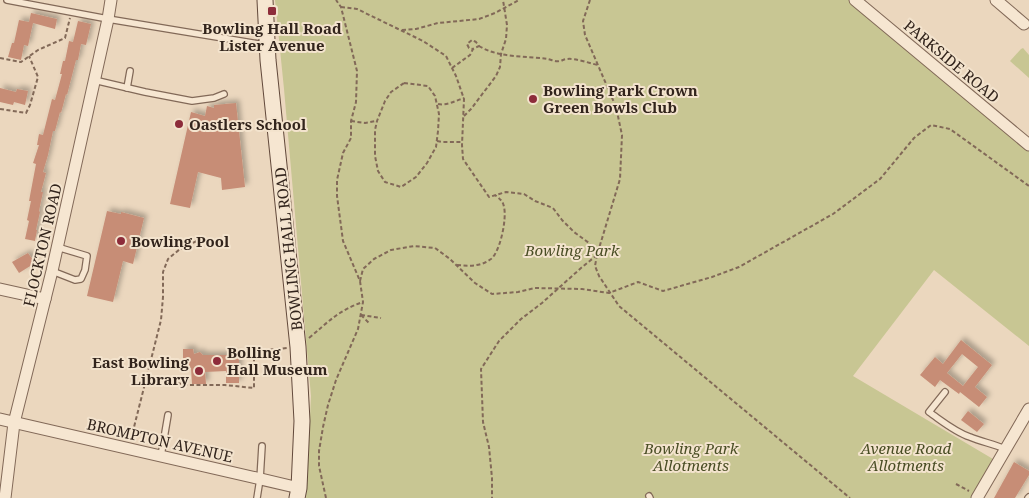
<svg xmlns="http://www.w3.org/2000/svg" width="1029" height="498" font-family="'Noto Serif',serif">
  <style>
    .green { fill: #c8c693 }
    .building { fill: #c78d76; fill-rule: evenodd; filter: url(#shadow) }
    .lines { fill: none; stroke-linecap: round; stroke-linejoin: round }
    .lane-casing { stroke: #826958; stroke-width: 8 }
    .street-casing { stroke: #826958; stroke-width: 13 }
    .secondary-casing { stroke: #634a3c; stroke-width: 17 }
    .path { stroke: #826958; stroke-width: 2; stroke-dasharray: 4 2.5; stroke-linecap: butt }
    .lane { stroke: #f6e6d1; stroke-width: 5.5 }
    .street { stroke: #f6e6d1; stroke-width: 11 }
    .secondary { stroke: #f6e6d1; stroke-width: 15 }
    .poi-dot { fill: #8d2c3a; stroke: #f3e3cd; stroke-width: 2 }
    .labels { text-anchor: middle; dominant-baseline: central; stroke-width: 4; stroke-linejoin: round; paint-order: stroke }
    .poi-label { font-size: 15px; font-weight: bold; fill: #32241c; stroke: #f3e3cd; text-anchor: start }
    .street-label { font-size: 15px; fill: #32241c; stroke: #f3e3cd }
    .park-label { font-size: 15px; font-style: italic; fill: #494d24; stroke: #f3e3cd }
  </style>
  <defs>
    <filter id="shadow"><feDropShadow dx="3.5" dy="-3.5" stdDeviation="2.5" flood-color="#0004"/></filter>
  </defs>
  <rect width="100%" height="100%" fill="#ebd7be"/>
  <g class="green">
    <path d="M275 0H855L1029 145V346L934 270 853 376 998 462 977 498H306L311 396 284 89Z"/>
    <path d="M1023 48 1029 55V78L1010 61 1021 49Z"/>
  </g>
  <g class="building">
    <path d="M31 13 57 19 55 29 33 23 28 46 24 45 21 60 8 57 12 43H14L19 20 29 22Z"/>
    <path d="M78 21 91 24 86 45 81 44 78 60H76L67 95 66 94 61 113 60 112 55 131H53L48 155 43 172 46 173 41 192H43L39 211 40 212 36 230H37L35 241 25 239 29 221 27 220 31 201H29L36 164 33 163 39 145H37L39 134 43 135 52 99 55 100 62 74H60L63 61H65L69 41 73 42Z"/>
    <path d="M0 88 16 92 17 89 28 91 25 105 14 102 13 105 0 102Z"/>
    <path d="M236 103 245 187 222 190 221 178 198 172 190 208 170 204 191 112 205 116 207 106 214 108V105Z"/>
    <path d="M107 211 121 214V212L144 218 133 264 123 261 113 302 87 296Z"/>
    <path d="M28 253 35 263 19 273 12 262Z"/>
    <path d="M961 340 992 365 975 387 987 397 979 407 960 392 959 394 940 380 935 387 920 375 935 357 943 364ZM962 354 978 367 963 386 947 373Z"/>
    <path d="M183 349H193L194 354 200 352 203 355H239V383H226V371L205 372 206 384H192L191 368H186V360H183Z"/>
    <path d="M968 411 984 424 977 432 961 420Z"/>
    <path d="M1014 462 1029 471V475L1015 498H994Z"/>
  </g>
  <g class="lines">
    <defs>
      <g id="lane">
        <path d="M7 0 108 19 265 45"/>
        <path d="M94 80 145 92 192 101 214 98 224 94"/>
        <path d="M127 88 130 71"/>
        <path d="M52 271 75 280 81 279 85 270 87 256 57 247"/>
        <path d="M945 392 929 412C942 421 955 432 970 437 982 442 994 444 1005 449"/>
        <path d="M161 456 168 415"/>
        <path d="M649 496 650 498"/>
        <path d="M257 498 260 479 262 446"/>
        <path d="M1028 498 1029 497"/>
      </g>
      <g id="street">
        <path d="M855 0 1029 145"/>
        <path d="M996 0 1024 24"/>
        <path d="M0 289 45 299"/>
        <path d="M0 419 252 477 299 488"/>
        <path d="M5 498 14 423 52 271 108 19 111 0"/>
        <path d="M977 498 1029 409"/>
      </g>
      <path id="secondary" d="M265 0 268 60 298 347 302 421 299 488 297 498"/>
    </defs>
    <use href="#lane" class="lane-casing"/>
    <use href="#street" class="street-casing"/>
    <use href="#secondary" class="secondary-casing"/>
    <g class="path">
      <path d="M590 0 583 21 585 35 616 107 622 135 620 179 597 255 595 266 599 276 619 306 850 498"/>
      <path d="M341 7 357 9 423 41 446 56 456 76 464 99 462 145 463 159 489 197 506 192 524 194 535 201 553 208 562 220 574 232 589 243 597 255 581 268 542 303 521 319 499 341 481 369 483 422 489 447 492 478V498"/>
      <path d="M402 30 416 29 438 23 479 19 495 13 519 0"/>
      <path d="M479 46C498 58 527 56 548 59 552 60 556 62 559 61 562 61 564 59 567 59 576 58 588 63 598 65"/>
      <path d="M0 58 21 62 38 50 65 38 70 18"/>
      <path d="M452 68 470 55 473 49 479 46 476 42 472 40 467 44 469 48 473 49"/>
      <path d="M404 83 428 86 435 96 439 114 438 131 436 147 427 163 416 177 401 187 385 182 378 171 375 156V130L377 121 385 101 391 92Z"/>
      <path d="M438 104C446 106 455 101 464 98"/>
      <path d="M0 109 26 113 30 105 38 77 29 56"/>
      <path d="M464 116 471 109 496 76 500 67 501 54 506 39 507 25 503 0"/>
      <path d="M351 121 365 123 376 121"/>
      <path d="M437 141 442 142H462"/>
      <path d="M457 265C469 266 480 267 491 259 500 252 507 219 504 207 503 201 500 199 495 195"/>
      <path d="M360 281 363 269 374 259 391 250 414 246 435 248 450 259 475 283 492 294 518 292 535 288 582 289 609 293 638 282 663 291 712 277 739 267 833 214 880 179 914 138 931 125 950 129 1029 186"/>
      <path d="M361 315 381 318"/>
      <path d="M361 315 370 324"/>
      <path d="M309 338C328 322 339 310 363 302"/>
      <path d="M145 378 189 385H225L254 388V351L288 348"/>
      <path d="M131 439 161 320 163 297V272L168 259 180 249 199 240"/>
      <path d="M956 484 969 491"/>
      <path d="M326 498 319 466V451L323 427 328 405 336 380 358 329 363 302 360 281 343 241 337 196V180L343 153 351 138V121L356 102 357 71 341 7 336 0"/>
    </g>
    <use href="#lane" class="lane"/>
    <use href="#street" class="street"/>
    <use href="#secondary" class="secondary"/>
  </g>
  <g class="poi-dot">
    <rect x="267" y="6" width="10" height="10" rx="2.5"/>
    <circle cx="533" cy="99" r="5"/>
    <circle cx="179" cy="124" r="5"/>
    <circle cx="121" cy="241" r="5"/>
    <circle cx="217" cy="361" r="5"/>
    <circle cx="199" cy="371" r="5"/>
  </g>
  <g class="labels">
    <g class="poi-label">
      <text x="272" y="28" text-anchor="middle">Bowling Hall Road<tspan x="272" dy="17">Lister Avenue</tspan></text>
      <text x="543" y="90">Bowling Park Crown<tspan x="543" dy="17">Green Bowls Club</tspan></text>
      <text x="189" y="124">Oastlers School</text>
      <text x="131" y="241">Bowling Pool</text>
      <text x="227" y="352">Bolling<tspan x="227" dy="17">Hall Museum</tspan></text>
      <text x="189" y="362" text-anchor="end">East Bowling<tspan x="189" dy="17">Library</tspan></text>
    </g>
    <g class="street-label">
      <text transform="translate(952 61) rotate(40)">PARKSIDE ROAD</text>
      <text transform="translate(42 245) rotate(-77)">FLOCKTON ROAD</text>
      <text transform="translate(288 249) rotate(-96)">BOWLING HALL ROAD</text>
      <text transform="translate(160 440) rotate(13)">BROMPTON AVENUE</text>
    </g>
    <g class="park-label">
      <text x="572" y="250">Bowling Park</text>
      <text x="691" y="448">Bowling Park<tspan x="691" dy="17">Allotments</tspan></text>
      <text x="906" y="448">Avenue Road<tspan x="906" dy="17">Allotments</tspan></text>
    </g>
  </g>
</svg>
